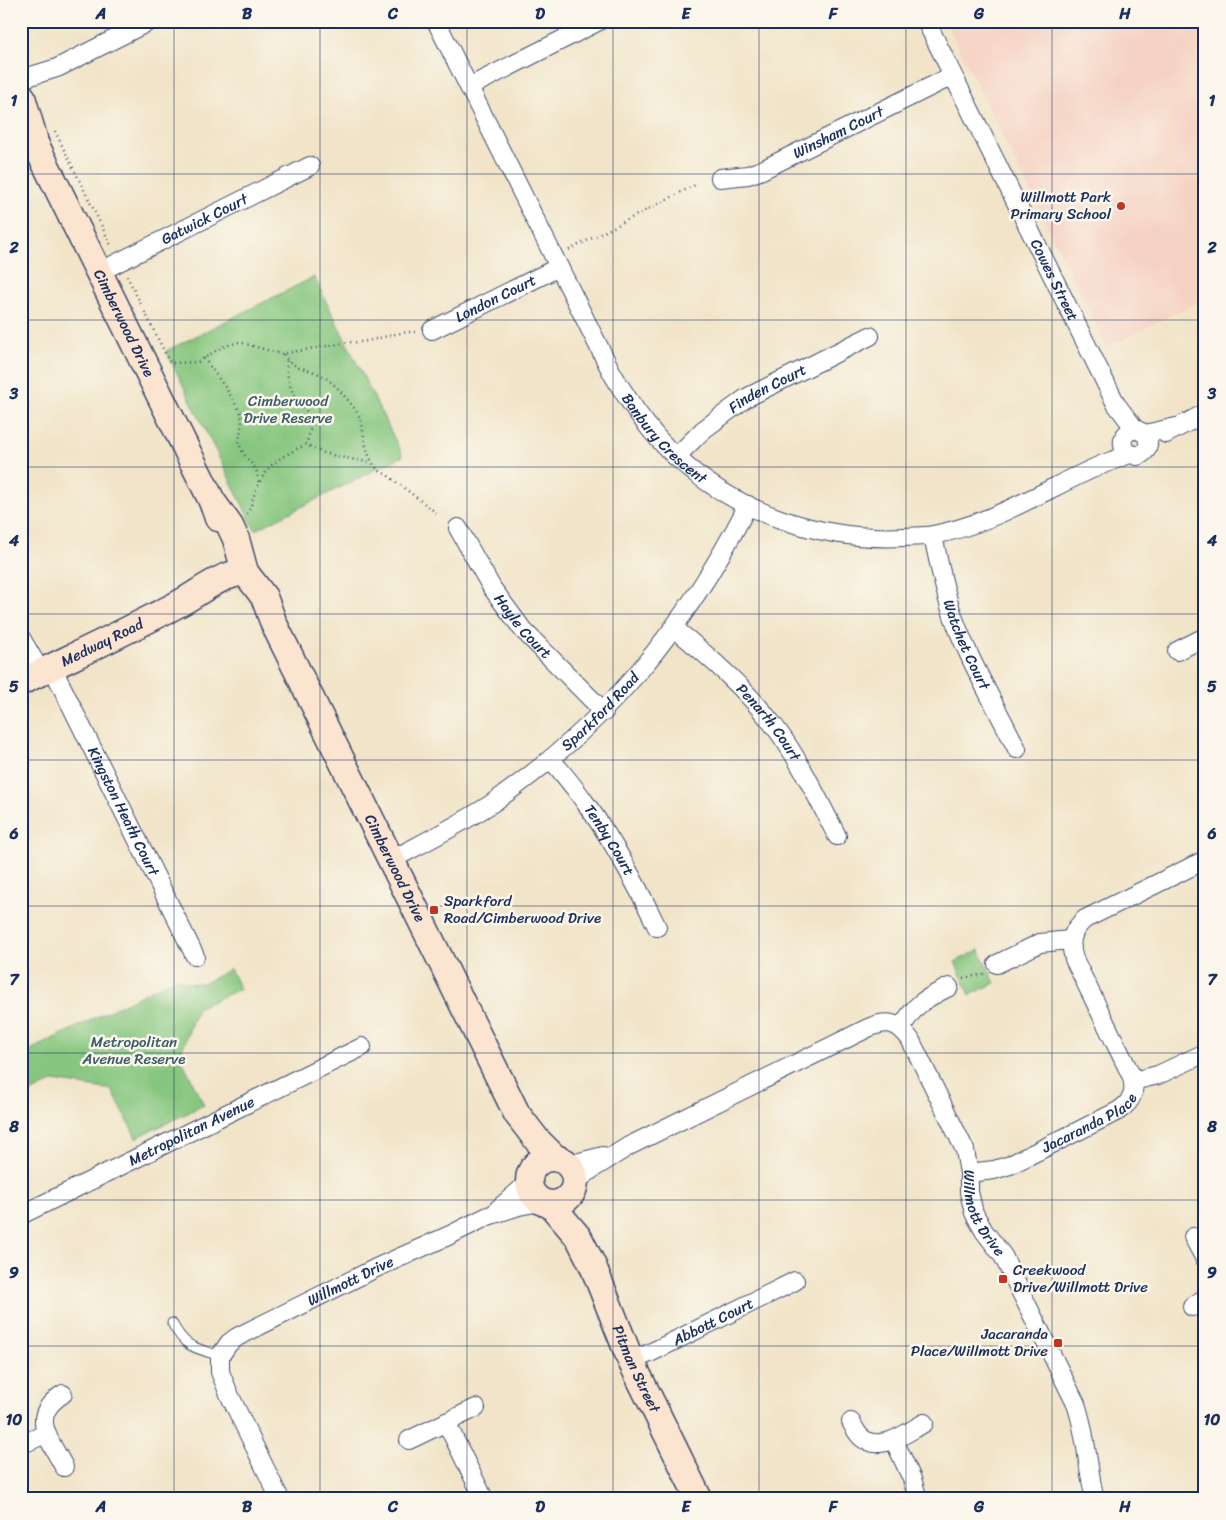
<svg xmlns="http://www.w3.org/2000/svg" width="1226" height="1520" font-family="Sriracha,sans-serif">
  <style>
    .built { fill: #f5d2c3 }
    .green { fill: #86c67e; stroke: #507a6e }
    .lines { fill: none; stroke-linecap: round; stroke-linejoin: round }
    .lane-casing { stroke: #3b4a6e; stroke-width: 11 }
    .street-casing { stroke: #3b4a6e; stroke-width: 20 }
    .secondary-casing { stroke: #3b4a6e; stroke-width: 29 }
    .path { stroke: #3b4a6e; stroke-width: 2.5; stroke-dasharray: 1 4; stroke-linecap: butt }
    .lane { stroke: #fff; stroke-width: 9 }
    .street { stroke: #fff; stroke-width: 18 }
    .secondary { stroke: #fce5d0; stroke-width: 26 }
    .grid { fill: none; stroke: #1b2f5e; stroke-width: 1; stroke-opacity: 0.55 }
    .poi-dot { fill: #c8321e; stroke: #fbf7ec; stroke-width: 2 }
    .labels { text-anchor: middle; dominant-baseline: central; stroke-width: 5; stroke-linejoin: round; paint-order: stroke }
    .street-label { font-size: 15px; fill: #1b2f5e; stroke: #fbf7ec }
    .poi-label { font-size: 15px; fill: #1b2f5e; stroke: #fbf7ec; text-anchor: end }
    .park-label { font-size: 15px; fill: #3b5c68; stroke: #fbf7ec }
    .neatline { fill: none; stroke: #1b2f5e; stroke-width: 2 }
    .grid-label { font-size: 16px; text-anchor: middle; font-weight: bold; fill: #1b2f5e }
  </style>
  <rect width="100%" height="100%" fill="#fbf7ec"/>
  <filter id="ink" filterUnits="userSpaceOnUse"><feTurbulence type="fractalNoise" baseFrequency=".02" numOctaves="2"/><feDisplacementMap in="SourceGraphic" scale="10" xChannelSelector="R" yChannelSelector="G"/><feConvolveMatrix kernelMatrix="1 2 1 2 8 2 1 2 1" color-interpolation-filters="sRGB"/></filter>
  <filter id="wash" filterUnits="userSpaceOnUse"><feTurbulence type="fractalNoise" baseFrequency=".0096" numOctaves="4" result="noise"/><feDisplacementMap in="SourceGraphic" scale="20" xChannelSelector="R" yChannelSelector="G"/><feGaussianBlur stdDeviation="1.12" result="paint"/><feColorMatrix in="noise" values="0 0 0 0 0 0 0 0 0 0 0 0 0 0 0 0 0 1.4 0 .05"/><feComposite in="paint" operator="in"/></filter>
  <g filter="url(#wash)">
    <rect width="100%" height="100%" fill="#f1e4c8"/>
    <path class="built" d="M945 21H1205V299L1107 347Z"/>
    <g class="green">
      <path d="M314 277 403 456 255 530 166 351Z"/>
      <path d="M979 950 995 983 970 995 955 962Z"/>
      <path d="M230 969 240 989 197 1008 180 1056 204 1105 136 1138 112 1090 54 1081 25 1096C18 1081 21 1065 28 1051L176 978C199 990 210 980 230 969Z"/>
    </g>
  </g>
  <g filter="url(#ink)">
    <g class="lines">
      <defs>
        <path id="lane" d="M172 1323C186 1349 194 1347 220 1356"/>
        <g id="street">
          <path id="s1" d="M436 21 612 373C630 404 650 433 676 457 737 513 821 541 903 537 913 536 924 537 933 535 989 525 1043 491 1094 468 1105 463 1118 459 1129 454"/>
          <path id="s2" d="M926 21 1116 404 1135 429"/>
          <path d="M21 79 57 68 150 21"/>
          <path d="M469 87 599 21"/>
          <path id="s3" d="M720 178 748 175 762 170 952 76"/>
          <path id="s4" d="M99 272 310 166"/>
          <path id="s5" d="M432 330 559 267"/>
          <path d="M1145 434C1151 443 1148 453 1137 456L1126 452C1116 438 1131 423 1145 434L1176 427"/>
          <path d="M1166 434 1205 413"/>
          <path id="s6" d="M676 457 703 430 746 398 870 336"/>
          <path id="s7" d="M458 528 492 588 523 630 604 712"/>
          <path id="s8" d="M933 535C938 560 943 585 951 610 966 656 995 704 1017 749"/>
          <path id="s9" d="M674 628C711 658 746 689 775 727 800 760 818 799 837 836"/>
          <path d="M21 638 41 672"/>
          <path d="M1177 651 1205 637"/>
          <path id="s10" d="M52 667 195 956"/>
          <path id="s11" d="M551 759C562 773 574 786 584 801 613 840 636 883 657 927"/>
          <path id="s12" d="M391 860C425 842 459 825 491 804 607 724 684 630 748 505"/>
          <path d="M997 964 1040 943 1070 940"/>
          <path d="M901 1028C916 1003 923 1000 949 987"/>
          <path d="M1133 1081 1158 1075 1205 1053"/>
          <path d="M568 1165 603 1156"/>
          <path id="s13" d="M969 1173 994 1170 1010 1165 1118 1111C1132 1102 1137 1092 1131 1075L1074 959C1069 942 1071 931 1085 919L1205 860"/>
          <path id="s14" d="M575 1182 592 1169 629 1146 868 1028C887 1020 897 1021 910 1039L965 1150 969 1173V1192L974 1213 984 1231 1003 1256 1076 1404C1087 1435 1087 1468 1095 1499"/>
          <path d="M498 1209 528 1183"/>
          <path id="s15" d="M21 1215 362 1047"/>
          <path d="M1193 1237 1205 1259"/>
          <path d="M1192 1307 1205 1298"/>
          <path id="s16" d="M631 1361 654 1351 795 1281"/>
          <path d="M63 1394C28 1416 49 1438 64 1467"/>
          <path d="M446 1422 484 1499"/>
          <path d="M851 1422C854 1427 857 1434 862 1438 881 1453 908 1432 924 1423"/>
          <path d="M409 1440 476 1408"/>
          <path d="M894 1440 912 1479 918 1499"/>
          <path d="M21 1445 47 1433"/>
          <path id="s17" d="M280 1499 229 1394 220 1372V1356L229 1343 237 1337 376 1268 450 1235 488 1216 519 1206 540 1202"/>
        </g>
        <g id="secondary">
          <path d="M22 97 34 138"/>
          <path id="s18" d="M21 122 36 145 212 501 218 518"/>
          <path id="s19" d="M212 501 230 526 236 539 245 572 264 597 274 624 517 1114 537 1140 555 1158"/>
          <path id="s20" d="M21 682C74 656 128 631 180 603 202 591 219 575 245 572"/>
          <circle cx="552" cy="1181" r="23"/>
          <path id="s21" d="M551 1205 579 1238 593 1266 631 1361 699 1499"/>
        </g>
      </defs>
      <use href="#lane" class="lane-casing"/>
      <use href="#street" class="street-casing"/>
      <use href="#secondary" class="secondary-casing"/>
      <g class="path">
        <path d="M55 131 112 247"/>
        <path d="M569 250 697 184"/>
        <path d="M127 276 170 363 198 362 222 347 239 342 281 354 349 342C372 344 393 331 415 332"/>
        <path d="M284 354C289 368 311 369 323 376 334 383 343 394 351 404 355 409 359 414 361 421 365 437 366 468 386 474L438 514"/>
        <path d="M204 358 227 390 241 413 242 421 239 443 243 453 256 469 259 484"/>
        <path d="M287 361C285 372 291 392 298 402 302 407 308 411 310 417 312 425 309 437 306 444"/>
        <path d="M247 514C251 508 252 500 255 492 268 461 279 459 306 444 323 456 348 458 368 462L372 461"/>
        <path d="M963 978 984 974"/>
      </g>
      <use href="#lane" class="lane"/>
      <use href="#street" class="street"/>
      <use href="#secondary" class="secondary"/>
    </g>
  </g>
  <path class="grid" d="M174 21V1499M320 21V1499M467 21V1499M613 21V1499M759 21V1499M906 21V1499M1052 21V1499M21 174H1205M21 320H1205M21 467H1205M21 614H1205M21 760H1205M21 906H1205M21 1053H1205M21 1200H1205M21 1346H1205"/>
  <g class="poi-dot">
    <circle cx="1121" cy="206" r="5"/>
    <rect x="429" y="905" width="10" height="10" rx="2.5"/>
    <rect x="998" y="1274" width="10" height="10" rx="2.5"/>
    <rect x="1053" y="1338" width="10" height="10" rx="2.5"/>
  </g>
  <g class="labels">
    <g class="street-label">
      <text stroke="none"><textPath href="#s3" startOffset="128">Winsham Court</textPath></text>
      <text stroke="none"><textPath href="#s4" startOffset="118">Gatwick Court</textPath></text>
      <text stroke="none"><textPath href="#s2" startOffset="289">Cowes Street</textPath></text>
      <text stroke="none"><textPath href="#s5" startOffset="71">London Court</textPath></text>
      <text stroke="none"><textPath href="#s18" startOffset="226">Cimberwood Drive</textPath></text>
      <text stroke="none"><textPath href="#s6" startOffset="115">Finden Court</textPath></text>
      <text stroke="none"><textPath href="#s1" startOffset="478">Banbury Crescent</textPath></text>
      <text stroke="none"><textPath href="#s7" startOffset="118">Hayle Court</textPath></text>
      <text stroke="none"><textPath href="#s20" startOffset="90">Medway Road</textPath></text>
      <text stroke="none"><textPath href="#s8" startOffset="115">Watchet Court</textPath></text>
      <text stroke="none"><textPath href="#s12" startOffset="258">Sparkford Road</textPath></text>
      <text stroke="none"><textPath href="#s9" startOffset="134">Penarth Court</textPath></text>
      <text stroke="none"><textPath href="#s10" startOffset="161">Kingston Heath Court</textPath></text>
      <text stroke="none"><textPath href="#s11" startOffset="100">Tenby Court</textPath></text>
      <text stroke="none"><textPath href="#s19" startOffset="412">Cimberwood Drive</textPath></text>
      <text stroke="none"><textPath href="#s13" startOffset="132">Jacaranda Place</textPath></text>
      <text stroke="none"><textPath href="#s15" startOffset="190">Metropolitan Avenue</textPath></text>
      <text stroke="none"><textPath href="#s14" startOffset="571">Willmott Drive</textPath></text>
      <text stroke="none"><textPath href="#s17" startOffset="309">Willmott Drive</textPath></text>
      <text stroke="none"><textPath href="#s16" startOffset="91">Abbott Court</textPath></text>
      <text stroke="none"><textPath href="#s21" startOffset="186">Pitman Street</textPath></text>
    </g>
    <g class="poi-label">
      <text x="1111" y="197">Willmott Park<tspan x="1111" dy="17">Primary School</tspan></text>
      <text x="444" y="901" text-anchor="start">Sparkford<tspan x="444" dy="17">Road/Cimberwood Drive</tspan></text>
      <text x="1013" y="1270" text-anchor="start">Creekwood<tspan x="1013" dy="17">Drive/Willmott Drive</tspan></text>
      <text x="1048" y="1334">Jacaranda<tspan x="1048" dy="17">Place/Willmott Drive</tspan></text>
    </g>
    <g class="park-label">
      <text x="288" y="401">Cimberwood<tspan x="288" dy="17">Drive Reserve</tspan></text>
      <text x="134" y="1042">Metropolitan<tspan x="134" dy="17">Avenue Reserve</tspan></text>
    </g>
  </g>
  <rect width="1226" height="1520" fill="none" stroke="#fbf7ec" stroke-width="55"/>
  <rect x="28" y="28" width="1170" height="1464" class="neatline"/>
  <g class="grid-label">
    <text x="101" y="19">A</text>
    <text x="247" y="19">B</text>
    <text x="393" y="19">C</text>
    <text x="540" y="19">D</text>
    <text x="686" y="19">E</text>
    <text x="833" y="19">F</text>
    <text x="979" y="19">G</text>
    <text x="1125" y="19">H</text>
    <text x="14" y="106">1</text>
    <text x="1212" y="106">1</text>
    <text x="14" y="253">2</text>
    <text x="1212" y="253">2</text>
    <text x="14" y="399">3</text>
    <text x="1212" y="399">3</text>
    <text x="14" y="546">4</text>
    <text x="1212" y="546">4</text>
    <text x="14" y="692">5</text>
    <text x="1212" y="692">5</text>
    <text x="14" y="839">6</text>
    <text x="1212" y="839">6</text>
    <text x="14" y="985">7</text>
    <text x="1212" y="985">7</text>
    <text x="14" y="1132">8</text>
    <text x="1212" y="1132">8</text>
    <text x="14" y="1278">9</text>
    <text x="1212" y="1278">9</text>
    <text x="14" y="1425">10</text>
    <text x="1212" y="1425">10</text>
    <text x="101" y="1512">A</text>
    <text x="247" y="1512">B</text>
    <text x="393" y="1512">C</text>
    <text x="540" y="1512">D</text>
    <text x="686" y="1512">E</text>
    <text x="833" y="1512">F</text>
    <text x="979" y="1512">G</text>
    <text x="1125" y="1512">H</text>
  </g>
</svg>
